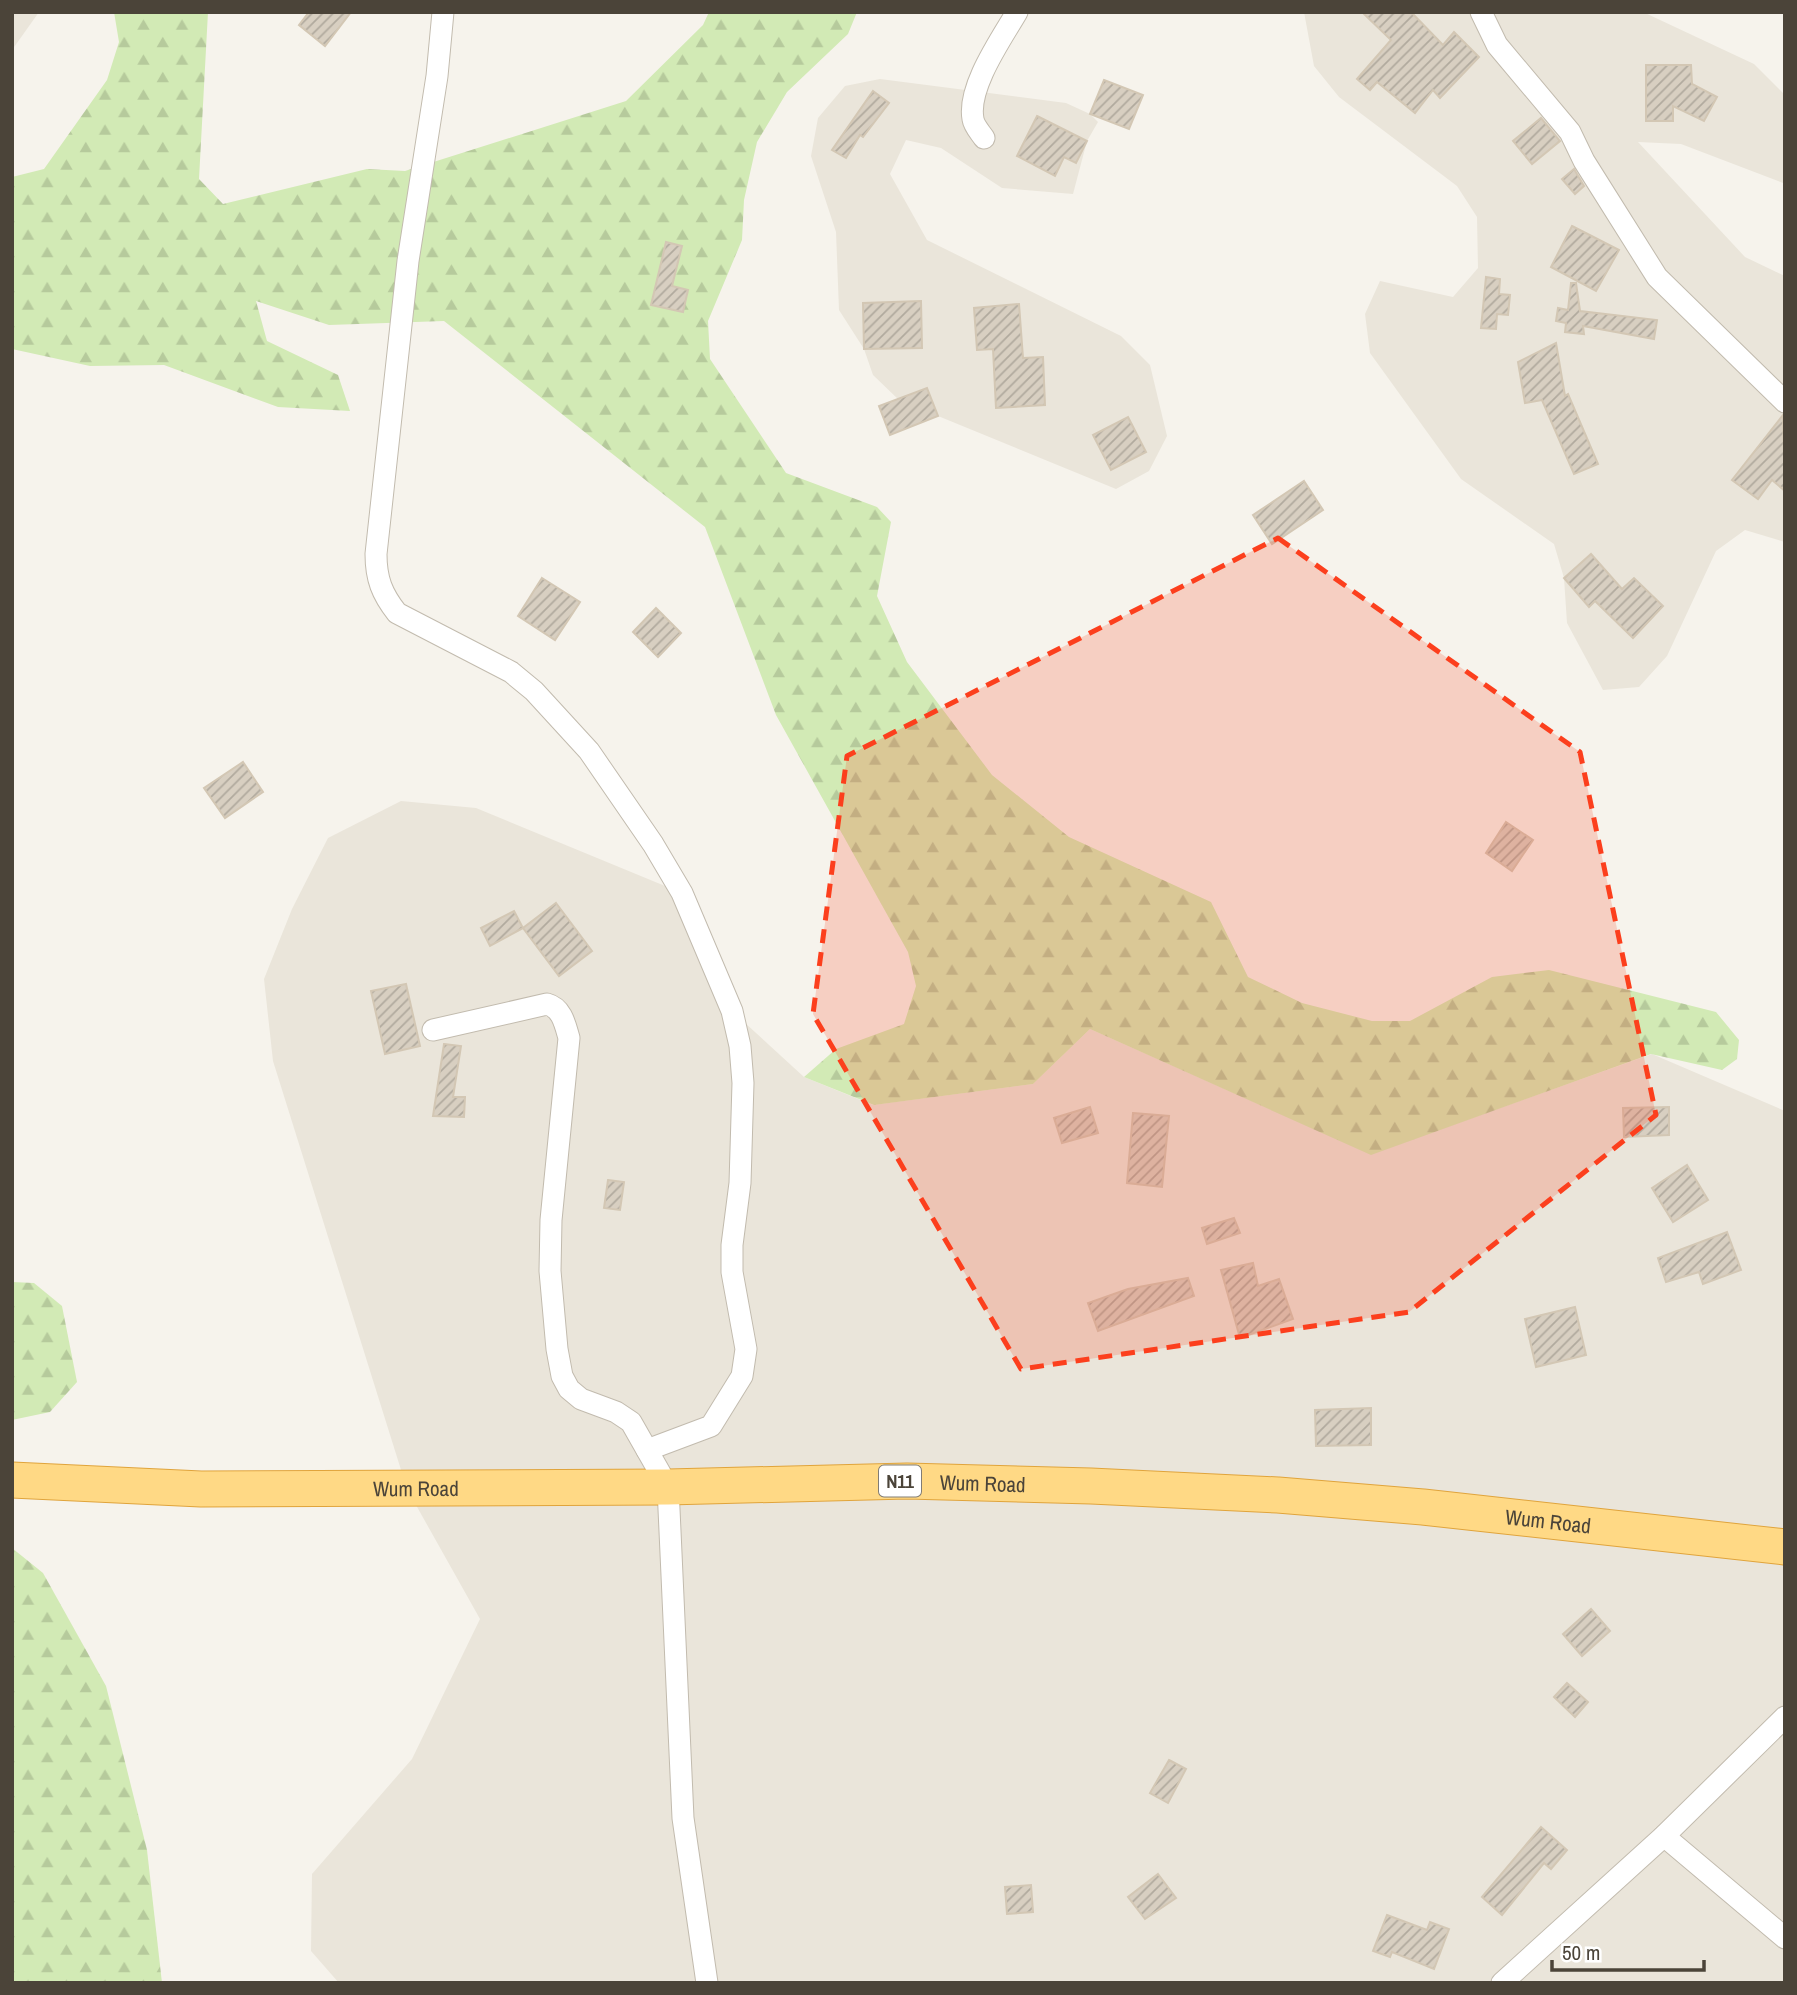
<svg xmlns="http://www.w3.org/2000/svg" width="1797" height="1995" font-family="'Archivo Narrow',sans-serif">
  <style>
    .residential { fill: #eae5da }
    .forest { fill: url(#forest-firs) }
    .building { fill: url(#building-hatch); stroke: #d3c7b4; stroke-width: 2 }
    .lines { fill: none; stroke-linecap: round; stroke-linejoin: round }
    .minor-casing { stroke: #c2bbae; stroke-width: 23 }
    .trunk-casing { stroke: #e0a43c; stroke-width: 37 }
    .minor { stroke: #fff; stroke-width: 21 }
    .trunk { stroke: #ffd985; stroke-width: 35 }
    .marked { fill: #fc3f1d; fill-opacity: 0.2; stroke: #fc3f1d; stroke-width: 5; stroke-dasharray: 14 9; stroke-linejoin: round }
    .labels { text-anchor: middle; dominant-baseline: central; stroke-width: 5; stroke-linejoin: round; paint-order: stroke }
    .shield { fill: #fff; stroke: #817c74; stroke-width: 2 }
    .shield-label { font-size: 19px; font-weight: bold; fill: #4b4439 }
    .street-label { font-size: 21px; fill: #4b4439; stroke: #fff }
  </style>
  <defs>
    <pattern id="forest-firs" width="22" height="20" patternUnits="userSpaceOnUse" patternTransform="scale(1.75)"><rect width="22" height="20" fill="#d2eab5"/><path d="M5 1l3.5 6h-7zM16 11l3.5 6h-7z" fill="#b6ca9c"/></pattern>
    <pattern id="building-hatch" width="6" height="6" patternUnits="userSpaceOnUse" patternTransform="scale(1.75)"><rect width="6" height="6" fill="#d8cfc1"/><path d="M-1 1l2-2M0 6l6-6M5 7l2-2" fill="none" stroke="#b1aa9e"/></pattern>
  </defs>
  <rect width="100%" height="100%" fill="#f6f3ec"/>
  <g class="residential">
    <path d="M12 12H39L12 50Z"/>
    <path d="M1304 12H1643L1754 64 1785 95 1783 183 1681 144 1638 142 1745 257 1785 276V542L1745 530 1716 551 1667 656 1639 687 1603 690 1567 623 1564 578 1554 544 1461 479 1370 353 1365 314 1380 281 1453 297 1478 268 1477 217 1457 186 1339 97 1314 66Z"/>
    <path d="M880 79 1066 103 1090 114 1098 122 1087 141 1073 194 1002 188 941 148 906 140 890 174 927 240 1121 336 1150 365 1167 436 1149 471 1116 489 899 400 873 375 864 349 839 310 836 232 811 156 818 118 845 86Z"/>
    <path d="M401 801 476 808 682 893 732 1011 804 1077 873 1105 1033 1084 1090 1029 1371 1154 1652 1054 1785 1111V1983H339L311 1951 312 1874 412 1759 480 1619 407 1489 273 1061 264 979 292 909 328 838Z"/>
  </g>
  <g class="forest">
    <path d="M114 12H208L199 179 223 204 367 169 405 171 626 101 703 25 709 12H857L848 34 787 92 757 142 744 200 742 240 708 321 710 359 786 473 877 507 891 522 877 596 907 662 992 775 1069 837 1211 902 1248 977 1302 1003 1372 1021H1410L1492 977 1549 970 1716 1012 1739 1040 1737 1059 1722 1070 1651 1054 1371 1155 1090 1029 1033 1084 874 1105 804 1077 836 1049 904 1024 916 986 908 952 776 715 705 527 444 321 329 325 256 301 267 341 338 375 350 411 278 407 164 365 90 366 12 349V177L44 169 107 80 119 42Z"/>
    <path d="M12 1282 34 1283 62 1306 77 1382 50 1412 12 1420Z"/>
    <path d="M12 1548 43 1573 106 1686 147 1850 162 1983H12Z"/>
  </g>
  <g class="building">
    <path d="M309 12H351L325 46 299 25Z"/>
    <path d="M1362 12H1411L1443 45 1454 32 1479 57 1440 98 1433 90 1415 113 1377 82 1370 90 1357 79 1391 40Z"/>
    <path d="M1646 65H1691L1692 84 1717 97 1704 121 1673 106V121H1646Z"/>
    <path d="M1104 80 1143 95 1129 129 1090 114Z"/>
    <path d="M873 91 889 103 863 137 860 135 846 158 832 150Z"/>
    <path d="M1037 116 1087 141 1076 163 1064 157 1055 176 1017 156Z"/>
    <path d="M1541 118 1560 141 1532 164 1513 141Z"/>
    <path d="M1574 169 1584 186 1575 194 1562 179Z"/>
    <path d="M1572 226 1619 250 1596 291 1551 267Z"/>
    <path d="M666 242 682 246 672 286 688 290 683 312 651 305Z"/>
    <path d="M1486 277 1500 279 1499 294 1510 295 1508 315 1497 314 1496 329 1481 328Z"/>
    <path d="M1571 283H1576L1580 311 1657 320 1654 339 1583 326 1584 334 1565 332 1566 323 1556 321 1558 308 1568 310Z"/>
    <path d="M921 301 922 348 864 349 863 303Z"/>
    <path d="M1019 304 1023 358 1043 357 1045 405 996 408 993 349 977 350 974 308Z"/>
    <path d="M1556 343 1565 396 1568 394 1598 464 1574 474 1542 400 1525 403 1518 362Z"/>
    <path d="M927 388 938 416 890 435 879 406Z"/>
    <path d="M1783 415 1785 491 1772 480 1758 499 1732 480Z"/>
    <path d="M1128 417 1146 452 1111 470 1093 435Z"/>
    <path d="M1304 481 1323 510 1272 544 1253 515Z"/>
    <path d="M1591 554 1622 589 1634 578 1663 606 1633 638 1595 601 1589 607 1564 578Z"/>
    <path d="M542 578 580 602 555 640 518 616Z"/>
    <path d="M656 608 681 633 658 657 633 632Z"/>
    <path d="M243 762 263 792 225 818 204 788Z"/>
    <path d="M1506 822 1533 840 1512 871 1486 853Z"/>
    <path d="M556 903 592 951 559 976 523 928Z"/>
    <path d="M514 911 523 928 490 946 481 928Z"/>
    <path d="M406 984 420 1046 385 1054 371 991Z"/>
    <path d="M444 1044 461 1046 453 1097H465L464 1117 433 1116Z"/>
    <path d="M1090 1107 1098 1133 1062 1143 1054 1118Z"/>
    <path d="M1669 1107V1135L1624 1137 1623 1108Z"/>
    <path d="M1133 1113 1169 1116 1162 1187 1127 1183Z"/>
    <path d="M1687 1165 1708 1200 1673 1222 1652 1188Z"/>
    <path d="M608 1180 624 1182 620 1210 604 1208Z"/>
    <path d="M1234 1218 1240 1233 1207 1244 1202 1228Z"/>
    <path d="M1727 1232 1741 1270 1703 1284 1699 1272 1666 1282 1658 1258Z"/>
    <path d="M1253 1263 1258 1286 1279 1279 1293 1319 1240 1338 1221 1270Z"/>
    <path d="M1188 1278 1194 1296 1098 1331 1088 1303 1128 1289Z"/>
    <path d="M1575 1307 1586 1355 1536 1367 1525 1319Z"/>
    <path d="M1371 1408V1445L1316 1446 1315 1410Z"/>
    <path d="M1591 1609 1610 1631 1582 1656 1563 1634Z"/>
    <path d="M1567 1683 1588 1702 1575 1717 1554 1697Z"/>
    <path d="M1169 1760 1186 1769 1168 1803 1150 1793Z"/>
    <path d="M1541 1827 1567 1850 1551 1869 1544 1863 1502 1915 1482 1897Z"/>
    <path d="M1158 1874 1176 1898 1145 1919 1128 1897Z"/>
    <path d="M1031 1885 1033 1912 1007 1914 1005 1887Z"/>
    <path d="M1387 1915 1427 1930 1430 1922 1449 1929 1434 1969 1392 1952 1390 1957 1373 1951Z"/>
  </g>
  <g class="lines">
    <defs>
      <g id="minor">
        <path d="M443 12 437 76 408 261 376 554C376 579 382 594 397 613L511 672 534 691 589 751 653 844 682 893 732 1011 740 1046 743 1083 740 1183 732 1245V1272L746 1349 742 1376 711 1426 647 1450"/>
        <path d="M1481 12 1497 45 1570 132 1584 161 1657 277 1785 402"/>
        <path d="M984 138C980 132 974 126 973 119 967 87 1002 38 1017 12"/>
        <path d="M433 1030 547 1004C562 1008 565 1024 569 1038L551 1220 550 1271 557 1349 562 1376 569 1389 581 1399 616 1412 631 1422 668 1487 683 1818 707 1983"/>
        <path d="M1664 1836 1785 1938"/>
        <path d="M1502 1983 1664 1836 1785 1717"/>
      </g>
      <g id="trunk">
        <path id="s1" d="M12 1480 201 1489 668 1487 907 1481 1091 1486 1278 1495 1423 1507 1785 1547"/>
      </g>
    </defs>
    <use href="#minor" class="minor-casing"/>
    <use href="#trunk" class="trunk-casing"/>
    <use href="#minor" class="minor"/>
    <use href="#trunk" class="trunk"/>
  </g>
  <path class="marked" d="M1278 538 1580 752 1656 1115 1409 1312 1021 1369 813 1014 847 756Z"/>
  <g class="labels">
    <rect class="shield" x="879" y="1465.5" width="42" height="31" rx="5"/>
    <g class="shield-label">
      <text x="900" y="1481">N11</text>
    </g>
    <g class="street-label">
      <text stroke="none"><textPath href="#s1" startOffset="971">Wum Road</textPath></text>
      <text stroke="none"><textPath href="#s1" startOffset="404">Wum Road</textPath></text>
      <text stroke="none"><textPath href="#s1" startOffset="1538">Wum Road</textPath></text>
    </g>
  </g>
  <rect width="1797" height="1995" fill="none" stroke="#4b4439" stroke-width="28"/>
  <path d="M1552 1960v10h152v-10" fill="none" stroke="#4b4439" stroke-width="3.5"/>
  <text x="1562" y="1960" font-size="21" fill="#4b4439" stroke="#ffffff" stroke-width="5" paint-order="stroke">50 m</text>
</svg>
